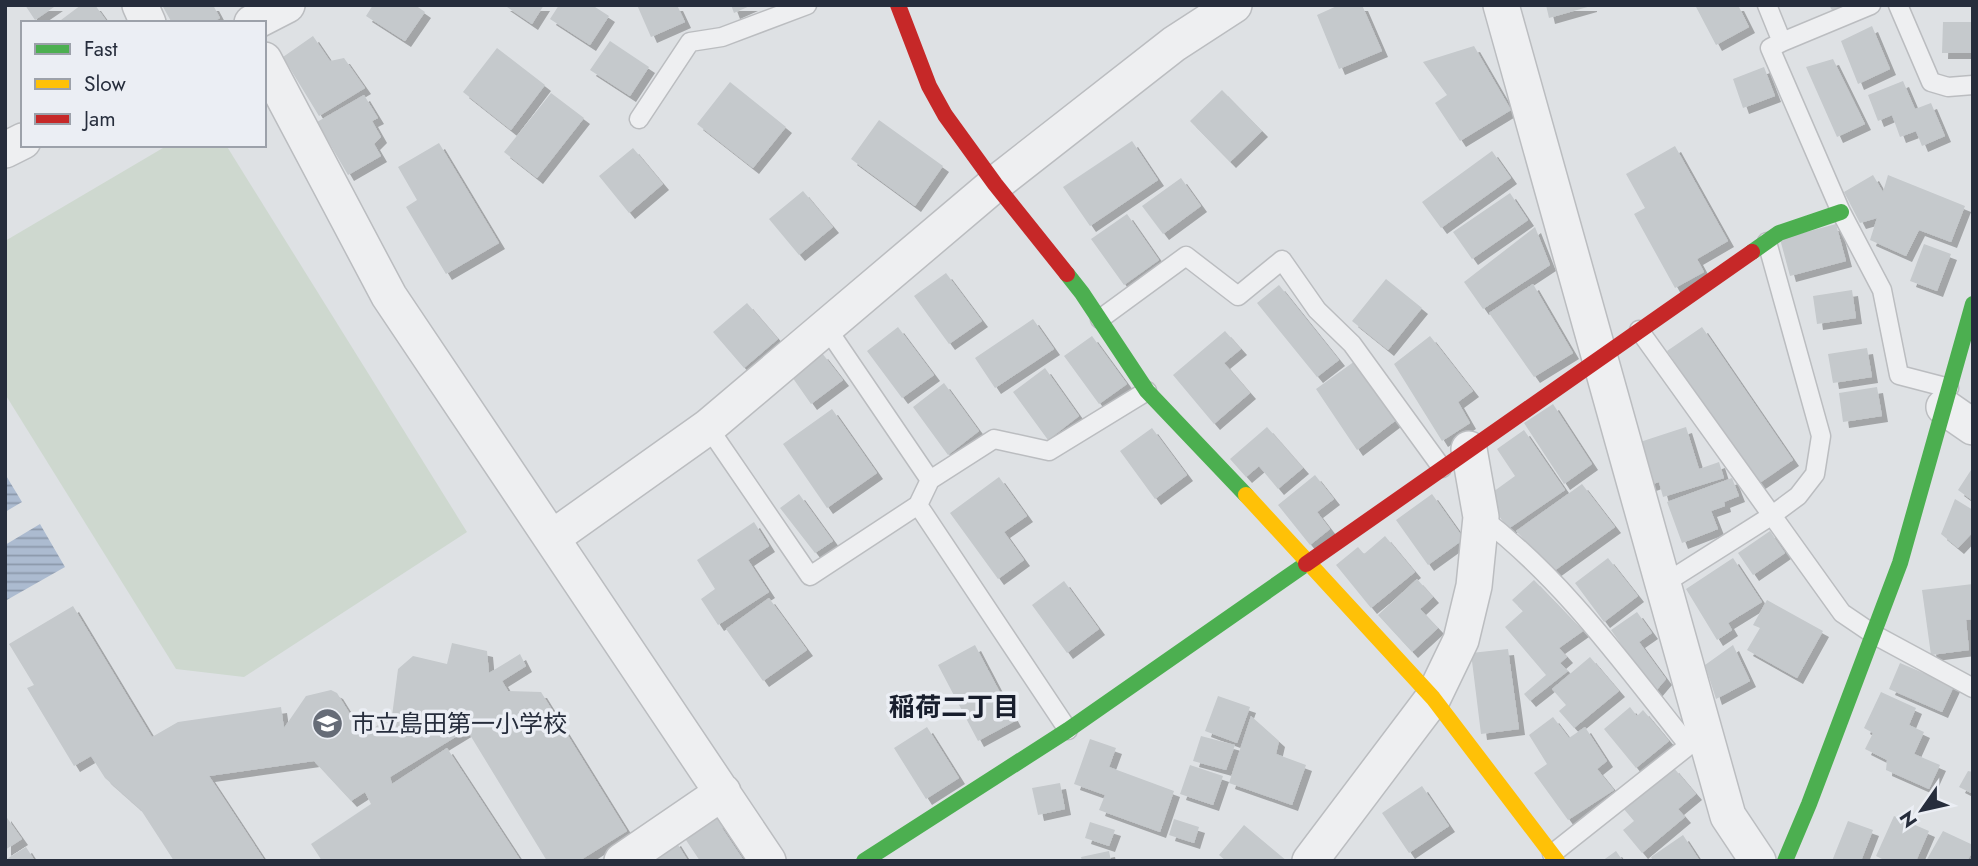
<svg xmlns="http://www.w3.org/2000/svg" width="1978" height="866" viewBox="0 0 1978 866" font-family="Jost,'Noto Sans JP',sans-serif">
<defs>
<pattern id="water-rules" width="6" height="5" patternUnits="userSpaceOnUse" patternTransform="scale(1.75)"><rect width="6" height="5" fill="#acbbd0"/><path d="M0 2.5h6" fill="none" stroke="#8c98aa"/></pattern>
<filter id="shadow"><feDropShadow dx="6" dy="6" stdDeviation="0" flood-color="#0004"/></filter>
</defs>
<rect width="100%" height="100%" fill="#dee1e4"/>
<!-- pitch -->
<path fill="#ced8cf" d="M168,145H226L467,532L244,677L176,669L5,394V241Z"/>
<!-- water -->
<path fill="url(#water-rules)" d="M5,474L22,502L5,512Z
M40,524L65,567L5,601V545Z"/>
<!-- building -->
<path fill="#c5c9cc" filter="url(#shadow)" d="M25,5H57L35,20Z
M81,5H95L108,23H57Z
M162,5H213L220,18L211,23H172Z
M373,5H415L425,12L405,41L366,16Z
M504,5H544L532,24Z
M559,5H592L609,16L590,45L550,19Z
M637,5H677L685,22L651,37Z
M731,5H752L734,13Z
M1339,5H1362L1382,51L1339,69L1317,15Z
M1546,5H1591V6L1549,18Z
M1695,5H1738L1749,27L1716,45Z
M1829,5H1846L1833,12Z
M1943,22H1973V53H1942Z
M1872,26L1890,69L1858,84L1841,41Z
M313,36L330,61L344,58L365,88L319,116L283,57Z
M610,41L649,67L630,96L590,70Z
M1474,46L1511,110L1460,141L1435,103L1447,95L1423,62Z
M497,48L545,85L511,130L463,92Z
M1833,59L1865,124L1837,137L1806,67Z
M1764,67L1775,96L1743,108L1733,79Z
M1903,81L1915,109L1931,103L1945,136L1922,146L1916,131L1900,137L1892,115L1878,121L1868,95Z
M730,82L786,127L753,168L697,124Z
M1222,90L1262,131L1230,162L1190,121Z
M551,93L584,118L537,178L504,152Z
M364,95L378,118L372,121L381,137L374,144L381,156L348,175L317,122Z
M879,120L943,166L915,206L851,159Z
M1132,141L1158,180L1090,226L1063,187Z
M439,143L499,243L446,274L406,207L417,200L398,167Z
M1675,146L1728,241L1697,259L1704,272L1675,288L1634,214L1645,208L1626,174Z
M633,148L663,184L629,213L599,176Z
M1492,151L1511,178L1441,228L1422,202Z
M1873,175L1883,192L1888,175L1965,206L1951,242L1919,230L1906,256L1870,240L1877,218L1860,223L1844,192Z
M1181,178L1201,206L1163,234L1142,206Z
M803,191L833,227L799,255L769,219Z
M1510,193L1528,220L1472,259L1453,232Z
M1127,214L1159,260L1124,285L1091,239Z
M1836,224L1846,261L1790,276L1780,239Z
M1535,227L1550,265L1483,309L1464,282Z
M1924,244L1951,254L1937,291L1910,281Z
M946,273L982,321L949,344L914,296Z
M1386,279L1422,308L1388,350L1352,321Z
M1533,284L1573,353L1534,377L1489,313Z
M1279,285L1339,360L1317,377L1257,303Z
M1852,290L1856,318L1817,324L1813,296Z
M747,303L778,339L744,368L713,332Z
M1033,319L1054,349L995,388L975,358Z
M898,327L934,375L902,398L867,351Z
M1702,327L1793,460L1758,484L1667,351Z
M1225,331L1241,349L1224,363L1250,393L1214,424L1173,375Z
M1092,336L1127,384L1099,404L1064,356Z
M1430,336L1473,391L1458,402L1470,423L1442,441L1394,364Z
M1867,348L1872,377L1833,383L1828,354Z
M822,353L843,380L811,404L790,374Z
M1355,361L1395,421L1357,450L1316,389Z
M1045,368L1079,416L1048,440L1013,392Z
M944,383L979,431L948,455L913,407Z
M1877,387L1882,416L1843,422L1839,393Z
M1553,404L1592,464L1564,484L1524,423Z
M832,409L877,473L827,508L783,444Z
M1267,427L1303,468L1278,489L1259,466L1246,477L1230,459Z
M1686,427L1699,469L1719,462L1724,478L1663,497L1659,482L1650,485L1637,443Z
M1152,428L1187,475L1155,499L1120,451Z
M1524,430L1565,490L1508,529L1486,497L1515,476L1497,449Z
M1973,467V501L1958,490Z
M1315,475L1334,499L1317,512L1330,529L1310,545L1278,505Z
M999,477L1027,516L1004,532L1024,560L998,579L950,513Z
M1732,478L1739,496L1724,502L1725,506L1711,511L1718,529L1682,543L1667,502Z
M1582,484L1615,527L1554,571L1516,531Z
M799,494L833,541L815,553L780,508Z
M1432,494L1464,539L1428,565L1396,520Z
M1955,499L1973,510V532L1958,548L1941,534Z
M754,522L769,546L748,560L769,592L718,625L701,599L715,589L697,560Z
M1770,531L1785,553L1753,575L1738,553Z
M1385,536L1415,572L1371,608L1336,565L1358,547L1364,554Z
M1608,558L1638,596L1604,622L1575,583Z
M1733,558L1762,602L1728,623L1732,630L1717,640L1686,589Z
M1417,579L1433,597L1420,609L1438,628L1412,652L1378,615Z
M1534,580L1583,631L1559,648L1567,657L1560,663L1568,671L1530,701L1524,694L1546,675L1505,627L1523,611L1512,600Z
M1064,581L1099,629L1067,653L1032,605Z
M1973,584V619L1966,620L1969,650L1931,655L1922,590Z
M769,598L807,650L763,681L726,629Z
M1767,600L1823,631L1797,678L1747,650L1760,628L1753,625Z
M73,606L152,737L178,722L281,707L284,728L306,696L331,690L337,693L363,735L392,716L398,669L413,656L447,664L452,643L487,651L489,673L520,654L526,666L502,681L508,691L541,692L627,831L579,861H547L467,730L390,777L392,784L447,748L521,861H322L311,844L371,804L365,792L351,801L314,761L209,776L265,861H174L141,810L105,778L91,756L74,766L27,688L34,685L9,644Z
M1637,612L1652,633L1639,642L1666,679L1655,692L1611,630Z
M975,645L1015,721L978,741L938,665Z
M1733,645L1750,681L1716,699L1705,665Z
M1508,649L1519,729L1481,734L1471,653Z
M1590,657L1619,691L1574,728L1559,711L1566,705L1552,689Z
M1900,663L1954,686L1942,712L1889,689Z
M1881,692L1916,708L1909,725L1924,732L1914,754L1940,765L1929,789L1886,770L1887,760L1865,749L1873,733L1864,728Z
M1218,696L1250,707L1237,743L1205,731Z
M1630,707L1637,716L1643,710L1669,741L1636,768L1604,729Z
M1251,716L1279,741L1276,754L1306,765L1292,805L1229,783Z
M1553,717L1569,738L1585,727L1607,761L1597,769L1614,790L1568,820L1534,773L1547,764L1529,735Z
M927,727L959,778L926,799L894,748Z
M1201,736L1235,745L1226,770L1193,761Z
M1090,739L1116,748L1109,767L1174,791L1160,832L1099,810L1105,795L1074,784Z
M1190,765L1223,776L1213,805L1180,794Z
M1673,767L1696,794L1678,809L1685,817L1642,853L1623,830L1634,821L1623,808Z
M1968,771L1973,772V794L1959,787Z
M1060,783L1065,809L1038,815L1032,788Z
M1422,786L1449,826L1409,853L1382,813Z
M713,805L727,825L722,828L744,861H700L678,828Z
M5,815L22,839L5,850Z
M1894,816L1929,831L1916,861H1886L1876,856Z
M1174,819L1199,827L1194,843L1169,835Z
M1848,821L1873,830L1861,861H1832Z
M1090,822L1115,830L1109,846L1085,838Z
M1244,825L1287,861H1226L1219,855Z
M1943,831L1973,845V851L1967,861H1926Z
M1683,835L1700,861H1653L1651,857Z
M675,840L688,861H642Z
M26,847L35,861H5V860Z
M1109,851L1111,861H1082L1081,857Z
M1616,851L1623,861H1602Z"/>
<g fill="none" stroke-linecap="round" stroke-linejoin="round">
<defs>
<path id="lane" d="M1767,5L1782,42L1770,48L1841,212L1882,290L1899,375L1949,388
M1898,5L1931,82L1948,87L1973,85
M1782,42L1871,5
M639,119L690,42L722,37L807,5
M1100,319L1186,256L1238,296L1282,260L1317,310L1352,344L1442,468
M826,327L930,480L918,505L1068,730
M1639,330L1842,613L1873,634L1973,688
M708,427L810,576L918,505
M930,480L994,439L1049,451L1147,391
M1481,517C1564,580 1624,665 1689,746
M1662,585L1771,516L1798,496L1815,474L1821,436L1767,242
M1552,854L1697,739"/>
<path id="street" d="M140,5L148,23
M1501,5L1728,816L1758,861
M252,23L287,5
M264,60L389,296L768,861
M5,150L23,141
M1944,407L1973,427
M552,538L708,427L995,184L1174,44L1234,5
M622,861L723,792
M1310,861L1433,698L1461,640L1474,586L1481,517L1469,449"/>
</defs>
<!-- lane casing -->
<use href="#lane" stroke="#bbbdc0" stroke-width="21"/>
<!-- street casing -->
<use href="#street" stroke="#bbbdc0" stroke-width="38"/>
<!-- lane -->
<use href="#lane" stroke="#eeeff1" stroke-width="18"/>
<!-- street -->
<use href="#street" stroke="#eeeff1" stroke-width="35"/>
<!-- fast -->
<path stroke="#4caf50" stroke-width="16" d="M1752,252L1779,233L1841,212
M1067,274L1082,293L1147,391L1246,495
M864,861L1068,730L1306,564
M1785,861L1809,804L1900,563L1973,304"/>
<!-- slow -->
<path stroke="#ffc107" stroke-width="16" d="M1246,495L1433,698L1557,861"/>
<!-- jam -->
<path stroke="#c62828" stroke-width="16" d="M898,5L929,86L945,115L995,184L1067,274
M1306,564L1752,252"/>
</g>
<!-- icons -->
<defs>
<symbol id="school-disc" viewBox="-11 -11 22 22"><circle r="9.5" fill="#666c77" stroke="#ebeef4"/><path d="M0-5L7-2L0 1L-7-2ZM-4 1L0 2.5L4 1V4Q0 6-4 4Z" fill="#fff"/></symbol>
</defs>
<g fill-rule="evenodd">
<use href="#school-disc" x="310" y="706" width="35" height="35"/>
</g>
<g text-anchor="middle" stroke-width="7" stroke-linejoin="round" paint-order="stroke">
<!-- poi labels -->
<g font-size="24" fill="#262d3c" stroke="#ebeef4" text-anchor="start">
<text x="351" y="732">市立島田第一小学校</text>
</g>
<!-- neighbourhood labels -->
<g font-size="26" font-weight="bold" fill="#181e2d" stroke="#ebeef4">
<text x="954" y="716">稲荷二丁目</text>
</g>
</g>
<!-- border -->
<rect width="1978" height="866" fill="none" stroke="#262d3c" stroke-width="14"/>
<!-- legend -->
<rect x="21" y="21" width="245" height="126" fill="#ebeef4" stroke="#9ca1aa" stroke-width="2"/>
<rect x="35" y="44" width="35" height="10" fill="#4caf50" stroke="#9ca1aa" stroke-width="2"/>
<text x="84" y="56" font-size="21" fill="#262d3c">Fast</text>
<rect x="35" y="79" width="35" height="10" fill="#ffc107" stroke="#9ca1aa" stroke-width="2"/>
<text x="84" y="91" font-size="21" fill="#262d3c">Slow</text>
<rect x="35" y="114" width="35" height="10" fill="#c62828" stroke="#9ca1aa" stroke-width="2"/>
<text x="84" y="126" font-size="21" fill="#262d3c">Jam</text>
<!-- north arrow -->
<g transform="translate(1922 810) rotate(236)" stroke="#ebeef4" stroke-width="5" paint-order="stroke">
<path d="M0-5L12 26L0 18L-12 26Z" fill="#262d3c"/>
<text y="-10" font-size="19" font-weight="bold" text-anchor="middle" fill="#262d3c">N</text>
</g>
</svg>
